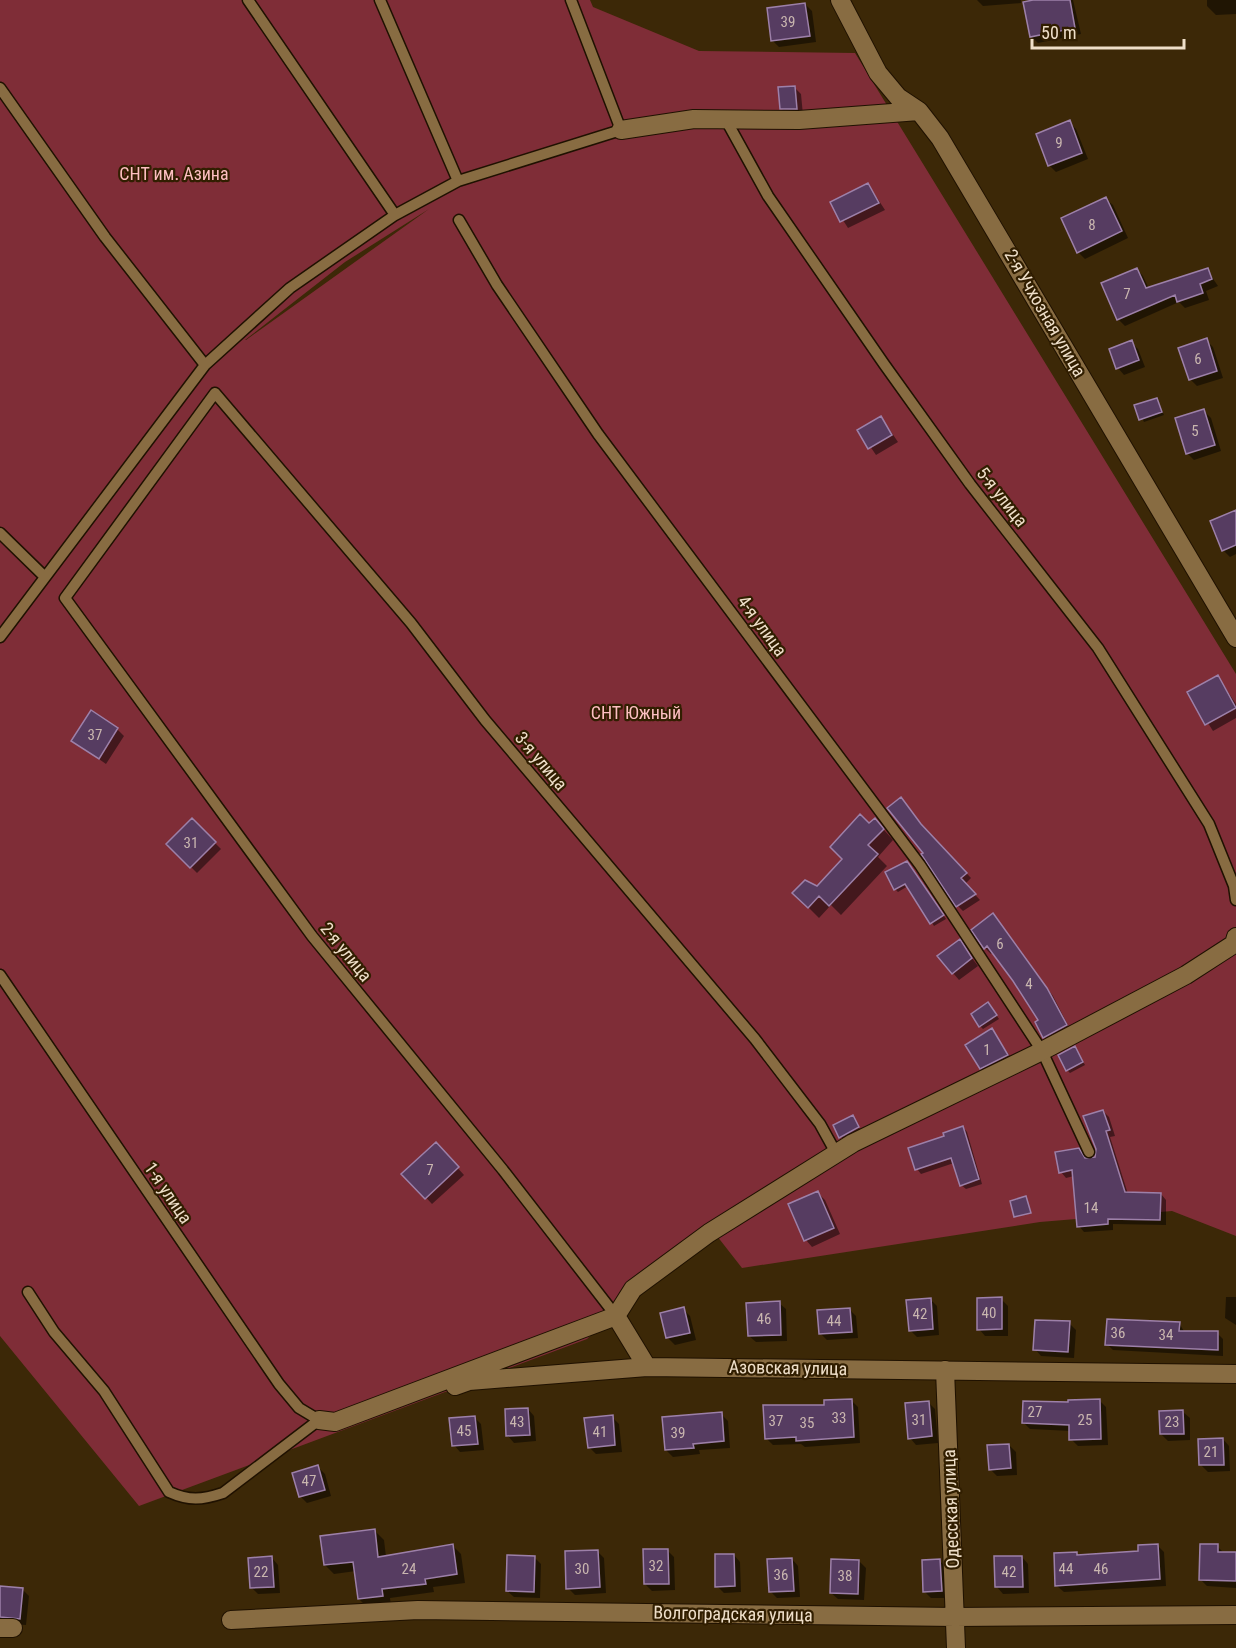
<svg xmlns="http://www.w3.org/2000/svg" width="1236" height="1648" viewBox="0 0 1236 1648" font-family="'Roboto Condensed',sans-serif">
<rect width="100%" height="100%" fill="#3c2807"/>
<!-- green -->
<path fill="#7f2d37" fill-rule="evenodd" d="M0,0H590L593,7L699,51L855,53L1236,674V1236L1172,1211L1040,1222L742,1268L717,1236L650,1277L587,1339L139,1506L0,1336ZM429,209L246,340H245L345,262Z"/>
<!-- shadow -->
<path fill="#0007" d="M977,0H1021V3L983,6Z
M1040,0H1073L1081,34L1038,43L1031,36Z
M1207,0H1236V14L1216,15L1207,6Z
M805,4L812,11L816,42L779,47L772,40Z
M794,87L801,94L803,115H788L781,108Z
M1069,122L1076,129L1088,159L1056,172L1049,165Z
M868,184L885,210L848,228L832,203Z
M1106,199L1113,205L1128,238L1085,259L1078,252Z
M1137,269L1143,276L1149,289L1207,270L1218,286L1206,291L1209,300L1185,308L1179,302L1125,326L1118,319Z
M1206,340L1213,347L1223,378L1197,386L1190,379Z
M1131,342L1138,349L1145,367L1124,375L1118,368Z
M1156,399L1164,415L1144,422L1136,406Z
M1204,411L1211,418L1221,451L1194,460L1187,453Z
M881,417L898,442L876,455L859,430Z
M1236,517V554L1230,557L1223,550Z
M1218,677L1236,704V718L1213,731L1189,693Z
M117,729L124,736L106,764L73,741Z
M906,804L926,831L971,878L965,884L980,900L963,911L958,906L923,855L925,853Z
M192,820L221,849L197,873L168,844Z
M875,820L893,840L878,857L887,866L841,915L831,905L819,918L794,893L817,887L844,859Z
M907,863L946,919L934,926L908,886L898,892L895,889Z
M998,921L1053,996L1071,1031L1050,1043L1045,1037L1040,1021L993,952L991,954L985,948L973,930Z
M959,941L978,966L959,980L953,973Z
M991,1007L999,1019L983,1029L980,1026Z
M992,1030L1014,1062L988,1075L981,1068Z
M1075,1048L1085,1065L1070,1073L1067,1070Z
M1103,1111L1109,1117L1115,1136L1110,1137L1128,1194H1161L1166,1200V1225L1113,1224V1230L1084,1232L1079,1226L1074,1176L1066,1178L1061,1172L1078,1149L1087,1160L1096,1158Z
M853,1117L861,1131L843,1140L835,1125Z
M963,1127L967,1132L982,1184L966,1189L961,1185L954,1163L921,1174L917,1169L946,1137Z
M436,1144L464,1175L432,1204L404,1174Z
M818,1193L825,1200L840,1234L812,1247L806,1240Z
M1226,1297H1236V1325L1225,1318Z
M930,1299L937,1306L939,1335L917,1337L910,1330Z
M1001,1299L1008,1306V1336H985L979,1329Z
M779,1303L786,1309L787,1341L756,1342L749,1336Z
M683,1309L690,1316L696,1340L675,1345L668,1338L662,1314Z
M850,1310L856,1316L858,1338L827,1340L820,1333Z
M1069,1323L1076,1330L1074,1358L1041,1356L1035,1349Z
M1179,1323L1185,1333H1217L1223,1339V1356L1113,1350L1107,1344Z
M851,1400L858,1407L860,1443L805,1447L801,1444L773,1445L766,1438L826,1407Z
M1099,1400L1106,1407L1108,1445L1078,1446L1071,1439V1431L1030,1429L1023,1422L1070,1404Z
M928,1402L935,1409L938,1443L916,1445L910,1438Z
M528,1409L534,1416L536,1441L514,1443L508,1436Z
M1183,1412L1190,1418V1440L1168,1441L1161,1434Z
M721,1414L728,1421L730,1448L699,1450L700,1454L673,1457L666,1450Z
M474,1417L481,1424L484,1450L460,1452L454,1445Z
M612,1417L619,1424L622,1452L596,1454L589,1447Z
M1223,1439L1229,1446L1230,1471L1208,1472L1201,1465Z
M1009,1445L1016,1452L1017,1475L997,1476L990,1469Z
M318,1467L325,1474L331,1496L307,1503L300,1496Z
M375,1531L384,1540L386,1557L452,1545L461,1554L465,1583L433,1587L434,1592L390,1598L391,1605L368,1608L359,1599L356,1571L334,1574L325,1565Z
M1157,1545L1164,1552L1166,1586L1064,1592L1057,1586L1076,1553L1079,1556L1140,1552Z
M1217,1546L1224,1553L1236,1554V1588L1207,1586L1200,1579Z
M667,1550L674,1557L675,1590L652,1591L645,1584Z
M597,1551L604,1558L606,1593L575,1595L568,1588Z
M734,1555L740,1562L741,1592L724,1593L717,1586Z
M534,1557L541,1564L540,1598L514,1597L507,1591Z
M1022,1557L1028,1564L1029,1593L1003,1594L997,1587Z
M272,1558L278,1565L280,1593L258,1594L251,1587Z
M792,1559L798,1566L800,1597L777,1598L770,1591Z
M859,1561L866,1568L864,1600L838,1599L831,1593Z
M940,1561L947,1568L948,1598H931L924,1591Z
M0,1587L22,1589L29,1596L26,1625L0,1623Z"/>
<!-- building -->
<path fill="#563c61" stroke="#9d80a9" stroke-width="1.5" d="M1033,0H1070L1075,28L1030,37L1023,2Z
M805,3L810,36L771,41L767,8Z
M795,86L797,109H780L778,87Z
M1070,120L1082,153L1048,166L1036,134Z
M868,183L879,203L840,222L830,202Z
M1106,197L1122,231L1077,253L1061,218Z
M1137,268L1146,288L1208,268L1212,279L1200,284L1203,293L1177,302L1175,295L1117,320L1101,283Z
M1207,338L1217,371L1189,380L1178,348Z
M1132,340L1139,360L1116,369L1109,349Z
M1157,398L1162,412L1139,420L1134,405Z
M1204,409L1215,445L1186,454L1175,418Z
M881,416L892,435L868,449L857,430Z
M1236,510V545L1222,551L1210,521Z
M1218,675L1236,708L1205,725L1187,692Z
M91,710L118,728L99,759L71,741Z
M901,797L921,824L967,873L961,878L976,894L956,907L921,854L923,853L887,808Z
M860,814L869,823L875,818L884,829L868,845L878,854L829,906L819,896L808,908L792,893L805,880L817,886L842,859L830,847Z
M192,818L216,842L190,868L166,844Z
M907,861L944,915L930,924L905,884L894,890L885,872Z
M993,913L1047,988L1067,1025L1043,1038L1035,1022L1038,1020L1013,981L987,946L984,949L971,930Z
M960,939L972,958L952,974L937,956Z
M988,1002L997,1015L979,1027L971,1014Z
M992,1028L1008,1055L980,1069L965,1045Z
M1075,1046L1083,1062L1066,1071L1058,1055Z
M1103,1110L1110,1130L1106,1131L1125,1192L1161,1193L1160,1220L1108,1219V1224L1077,1227L1072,1170L1059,1173L1055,1152L1079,1148L1085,1158L1095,1157L1096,1149L1083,1116Z
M853,1115L859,1127L839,1138L833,1125Z
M963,1126L979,1179L960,1186L951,1158L915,1170L908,1148L944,1136L943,1133Z
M436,1142L459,1167L425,1199L401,1174Z
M818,1191L834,1228L804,1241L788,1204Z
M1026,1196L1031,1213L1014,1217L1010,1201Z
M1002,1297V1329L977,1330V1298Z
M931,1298L933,1329L909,1331L906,1300Z
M780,1301L781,1335L748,1336L746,1303Z
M684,1307L690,1333L666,1338L660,1313Z
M850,1308L852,1332L819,1334L817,1310Z
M1107,1319L1180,1322L1179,1331H1218V1350L1105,1345Z
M1035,1320L1070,1321L1068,1352L1033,1350Z
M852,1399L854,1437L796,1441V1437L765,1439L763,1405H824V1400Z
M1100,1399L1101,1439L1069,1440V1425L1022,1423L1023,1401L1068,1402V1400Z
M929,1401L932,1436L908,1439L905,1403Z
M528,1408L530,1435L506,1436L505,1409Z
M1183,1410L1184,1434H1160L1159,1411Z
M722,1412L724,1441L693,1444L694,1448L665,1450L662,1417Z
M613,1415L615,1445L588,1448L584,1418Z
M475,1416L478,1444L452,1446L449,1418Z
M1223,1438L1224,1465H1199L1198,1439Z
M1009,1444L1011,1468L989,1470L987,1445Z
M318,1465L325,1490L299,1497L292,1473Z
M375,1529L378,1557L453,1544L457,1574L425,1579L426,1584L382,1589L383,1596L358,1599L353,1562L324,1565L320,1536Z
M1158,1544L1160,1579L1055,1586L1054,1553L1077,1552V1555L1138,1551V1545Z
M1200,1544H1218V1552H1236V1581L1199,1580Z
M643,1549H668L669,1584H644Z
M598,1550L600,1587L566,1589L565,1551Z
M715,1554H734L735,1586L715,1587Z
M507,1555L535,1556L534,1592L506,1591Z
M272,1556L274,1587L250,1588L248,1558Z
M994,1556H1022L1023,1587H995Z
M792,1558L794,1591L769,1592L767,1559Z
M831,1559L859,1560L858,1594L830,1593Z
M940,1559L942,1591L923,1592L922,1560Z
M0,1586L23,1588L20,1619L0,1617Z"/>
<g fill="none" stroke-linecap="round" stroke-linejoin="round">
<defs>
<path id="service" d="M248,0L395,215
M380,0L458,181
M0,88L105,237L205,365
M726,120L768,196L884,364L970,484L1098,648L1209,824L1234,886L1236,900
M459,220L497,285L598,434L920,865L1042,1051L1089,1152
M0,533L45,577
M0,637L205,365L290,288L395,215L458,181L621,130L571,0
M0,975L279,1384L299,1408L319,1420L223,1493C202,1500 189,1501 169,1492L104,1391L54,1332L28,1292
M616,1316L503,1170L312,936L65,598L215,393L411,623L485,720L755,1039L820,1124L836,1153"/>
<path id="minor" d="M840,0L878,73L898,97L919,111L940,138L1236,638
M621,130L694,119L799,120L919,111
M616,1316L647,1367
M945,1370L956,1648
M455,1386L469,1381L647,1367L1236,1374
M319,1420L335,1422L616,1316L633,1289L709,1233L853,1143L1042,1051L1186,975L1234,944L1236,937
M231,1620L418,1610L955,1617L1236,1615
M0,1628H13"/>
</defs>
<!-- service casing -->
<use href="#service" stroke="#1f1100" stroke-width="13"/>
<!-- minor casing -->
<use href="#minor" stroke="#1f1100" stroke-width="20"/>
<!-- service -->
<use href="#service" stroke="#886c42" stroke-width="10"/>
<!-- minor -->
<use href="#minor" stroke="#886c42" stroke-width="18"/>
</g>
<g text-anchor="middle" stroke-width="4.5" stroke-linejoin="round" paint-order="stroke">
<!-- number labels -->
<g font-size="15" fill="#c9b6af">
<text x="788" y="27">39</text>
<text x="1059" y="148">9</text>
<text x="1092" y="230">8</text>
<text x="1127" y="299">7</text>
<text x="1198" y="364">6</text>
<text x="1195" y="436">5</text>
<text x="95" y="740">37</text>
<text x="191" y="848">31</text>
<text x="1000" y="949">6</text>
<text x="1029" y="989">4</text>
<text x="987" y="1055">1</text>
<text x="430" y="1175">7</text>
<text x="1091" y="1213">14</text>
<text x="989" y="1318">40</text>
<text x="920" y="1319">42</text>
<text x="764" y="1324">46</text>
<text x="834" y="1326">44</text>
<text x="1118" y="1338">36</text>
<text x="1166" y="1340">34</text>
<text x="1035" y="1417">27</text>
<text x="839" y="1423">33</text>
<text x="919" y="1425">31</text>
<text x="1085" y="1425">25</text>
<text x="776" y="1426">37</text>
<text x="517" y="1427">43</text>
<text x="1172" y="1427">23</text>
<text x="807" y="1428">35</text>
<text x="464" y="1436">45</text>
<text x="600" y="1437">41</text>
<text x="678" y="1438">39</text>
<text x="1211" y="1457">21</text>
<text x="309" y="1486">47</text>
<text x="656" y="1571">32</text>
<text x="409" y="1574">24</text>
<text x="582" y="1574">30</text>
<text x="1066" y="1574">44</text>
<text x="1101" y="1574">46</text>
<text x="261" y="1577">22</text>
<text x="1009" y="1577">42</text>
<text x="781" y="1580">36</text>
<text x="845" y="1581">38</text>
</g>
<!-- park labels -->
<g font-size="18" fill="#fdbfc1" stroke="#311e00">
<text x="174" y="180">СНТ им. Азина</text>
<text x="636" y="719">СНТ Южный</text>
</g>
<!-- street labels -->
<g font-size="18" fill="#efdfc9" stroke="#311e00">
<text transform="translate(1045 313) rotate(60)" y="6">2-я Учхозная улица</text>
<text transform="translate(1002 497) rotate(52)" y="6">5-я улица</text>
<text transform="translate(762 626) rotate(54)" y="6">4-я улица</text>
<text transform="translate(541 761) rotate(50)" y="6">3-я улица</text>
<text transform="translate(346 952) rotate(51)" y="6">2-я улица</text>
<text transform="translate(168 1193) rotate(56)" y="6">1-я улица</text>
<text transform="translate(788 1368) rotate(1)" y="6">Азовская улица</text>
<text transform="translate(951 1509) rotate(-92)" y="6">Одесская улица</text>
<text transform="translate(733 1614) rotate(1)" y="6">Волгоградская улица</text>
</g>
</g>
<!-- scale -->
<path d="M1032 39v9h152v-9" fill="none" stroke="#efdfc9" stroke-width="3"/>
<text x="1041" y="39" font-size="18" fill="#efdfc9" stroke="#311e00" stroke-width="4.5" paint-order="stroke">50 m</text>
</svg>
